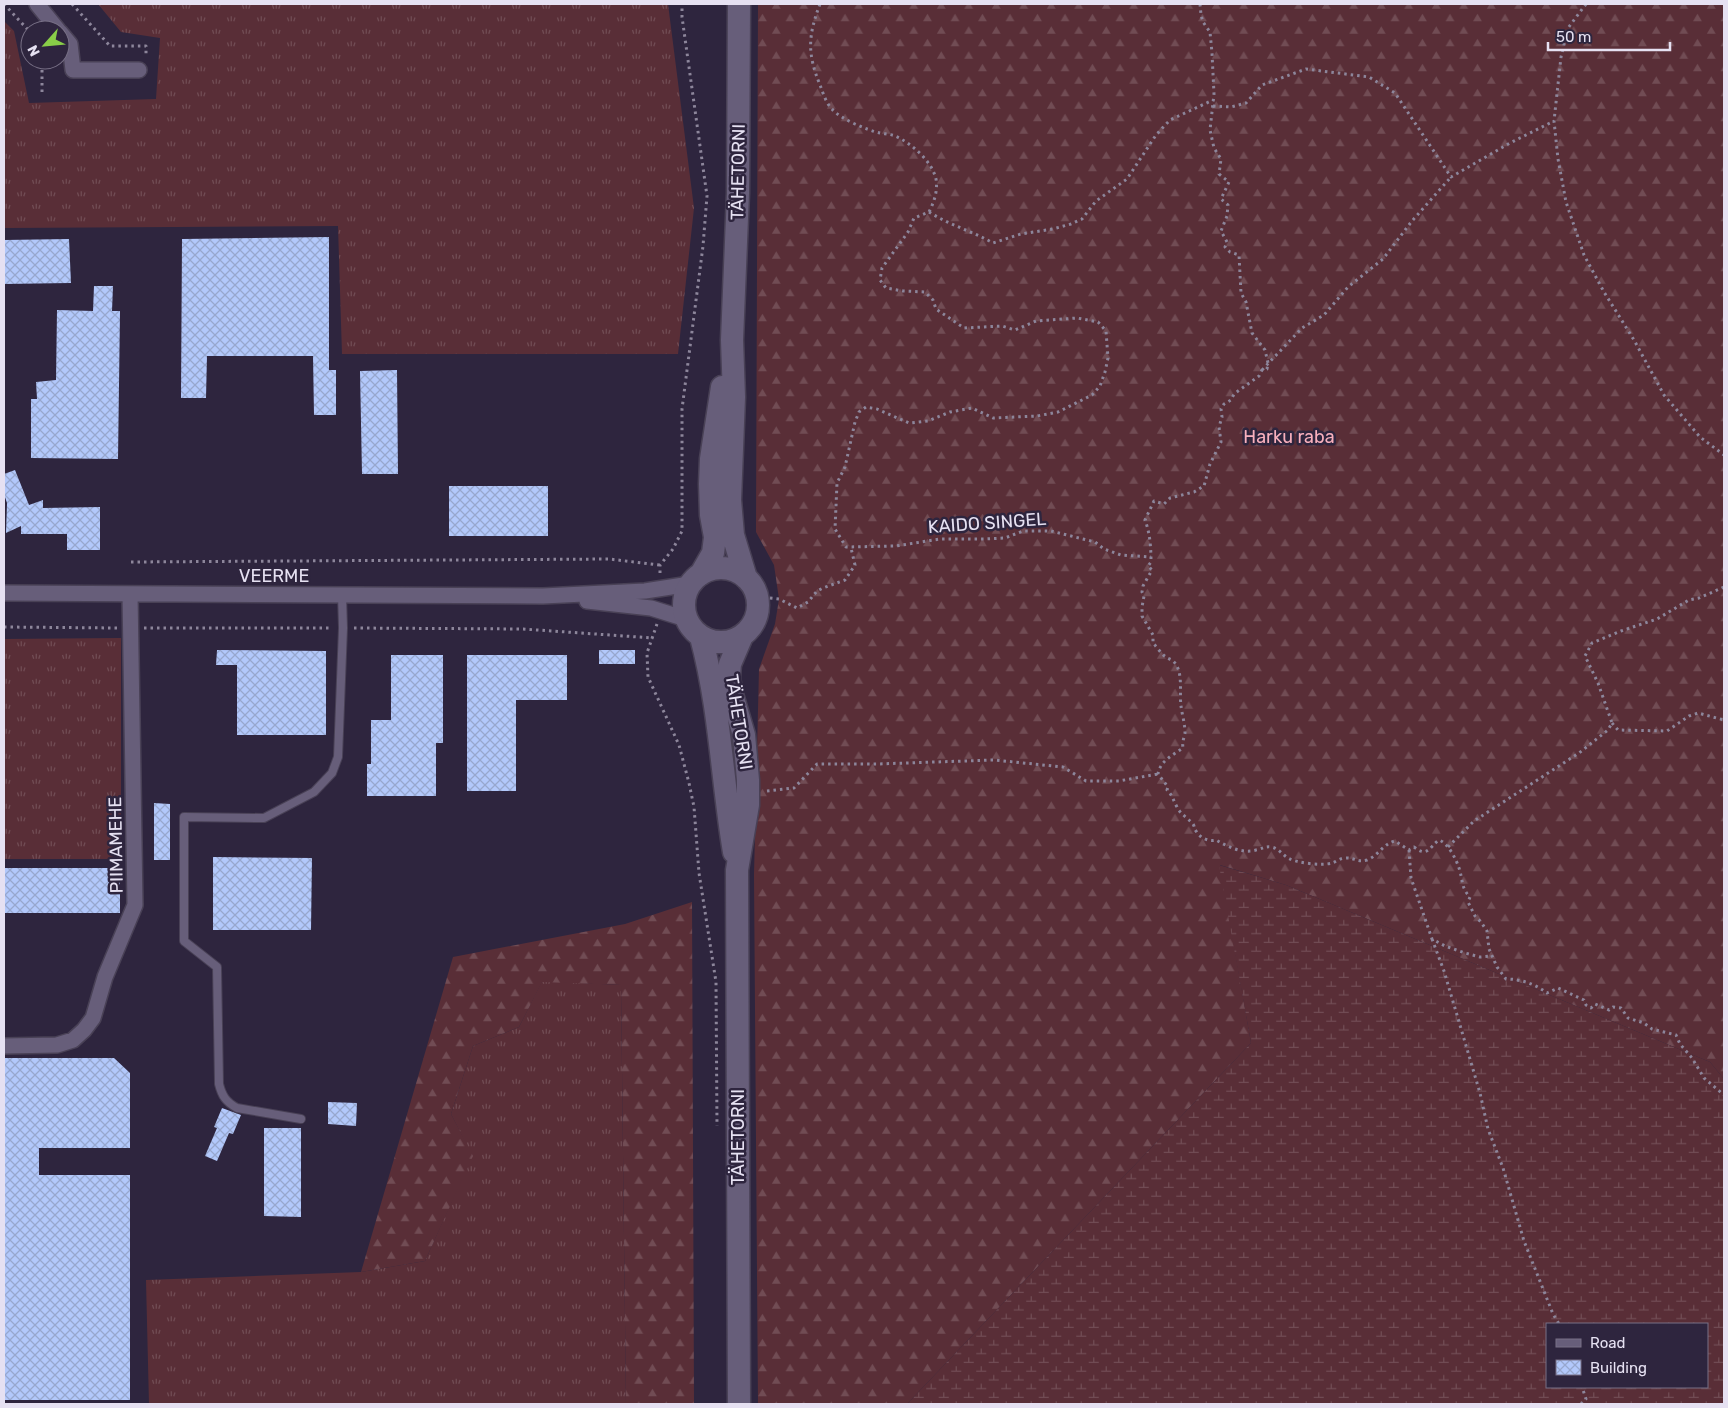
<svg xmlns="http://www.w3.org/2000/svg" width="1728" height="1408" viewBox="0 0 1728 1408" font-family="Rubik,sans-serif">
<defs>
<pattern id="grass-tufts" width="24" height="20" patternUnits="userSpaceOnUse" patternTransform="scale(1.25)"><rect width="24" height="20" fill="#592e37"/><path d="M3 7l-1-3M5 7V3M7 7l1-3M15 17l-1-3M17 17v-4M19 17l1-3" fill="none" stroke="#714c54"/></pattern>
<pattern id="forest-firs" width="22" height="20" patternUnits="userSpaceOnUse" patternTransform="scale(1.25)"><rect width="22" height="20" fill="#592e37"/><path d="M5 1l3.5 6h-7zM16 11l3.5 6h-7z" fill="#714c54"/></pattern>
<pattern id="wetland-marsh" width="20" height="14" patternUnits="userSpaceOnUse" patternTransform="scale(1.25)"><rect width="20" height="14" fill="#592e37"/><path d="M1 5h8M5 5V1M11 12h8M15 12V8" fill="none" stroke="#714c54"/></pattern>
<pattern id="building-cross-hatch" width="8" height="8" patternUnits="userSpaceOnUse" patternTransform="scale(1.25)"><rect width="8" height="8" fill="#b2c8fb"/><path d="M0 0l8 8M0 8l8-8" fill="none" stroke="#97a7ce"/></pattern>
</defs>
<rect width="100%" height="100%" fill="#2e253e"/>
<!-- grass -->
<path fill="url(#grass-tufts)" d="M98,4H668L694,208L678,354H342L338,226L4,228V21L14,31L29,103L156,99L160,38L121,32Z
M121,638V859H4V639Z
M542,981L621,985L626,1404H149L146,1280L361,1272L425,1261L472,1156L451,1114L473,1046L519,1027Z"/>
<!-- forest -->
<path fill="url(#forest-firs)" d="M758,4H1724V1079L1710,1062L1286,885L1220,865L1251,1043L907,1404H758L754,875L759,669L775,624L779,599L774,565L756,532Z
M692,902L694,1404H626L621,985L542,982L519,1027L473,1046L451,1114L473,1156L425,1261L361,1272L453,957L625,924Z"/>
<!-- wetland -->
<path fill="url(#wetland-marsh)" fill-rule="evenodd" d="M1219,865L1286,885L1710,1062L1724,1079V1404H907L1251,1043ZM1547,1324H1707V1387H1547Z"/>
<!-- building -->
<path fill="url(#building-cross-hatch)" d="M329,237V370H336V415H314L313,356H207L206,398H181L182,239Z
M69,239L71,283L4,284V240Z
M94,286H113L112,311H120L118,459L31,458V399H37L36,382L56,380L57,310L93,311Z
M397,370L398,474H362L360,371Z
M15,470L29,505L43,500V508L100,507V550H67V534H21V526L6,533L7,503L4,494V474Z
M449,486H548V536H449Z
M217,650L326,651V735H237V665H216Z
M599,650H635V664H599Z
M391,655H443V743H436V796H367V764H371V720H391Z
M467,655H567V700H516V791H467Z
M154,803L170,804V860H154Z
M213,857L312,858L311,930H213Z
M4,868H120V913H4Z
M4,1058H114L130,1073V1148H39V1175H130V1400H4Z
M328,1102L357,1103L356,1126L328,1124Z
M222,1108L241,1115L233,1134L229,1133L217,1161L205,1156L217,1128L214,1127Z
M264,1128H301V1217L264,1216Z"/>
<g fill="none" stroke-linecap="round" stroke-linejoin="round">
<defs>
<path id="lane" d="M301,1119L237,1108C226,1102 222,1096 219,1084L217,967L184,941V817L264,818L314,792L332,773L338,757L343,628L342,595"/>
<path id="street" d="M37,4L58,30
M60,32L70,44L73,70H139
M4,593L543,596L645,591L690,584
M587,601L651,608L686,619
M4,1046L57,1045L73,1040L84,1030L93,1018L105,977L135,905L130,594"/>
<path id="secondary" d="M739,4L738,193L732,340L734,397L730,500L733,535L746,578
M684 605a37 37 0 1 1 74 0a37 37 0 1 1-74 0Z
M701,574L713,553L715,537L711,515L710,484L711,459L722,387
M701,637C720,707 722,781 734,852
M739,1404L737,870L748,805V780L744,735L731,691L729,677L730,664L742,636"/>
</defs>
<!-- lane casing -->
<use href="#lane" stroke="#494156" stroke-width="10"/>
<!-- street casing -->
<use href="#street" stroke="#494156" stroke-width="18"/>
<!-- secondary casing -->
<use href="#secondary" stroke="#494156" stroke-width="25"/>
<!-- path -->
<path stroke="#8d869b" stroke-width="3" stroke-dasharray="2.5 4" stroke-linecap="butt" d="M4,4L30,32
M72,4L110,46H146V57
M820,4C808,36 807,53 820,85C823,93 826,103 832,109C840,119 867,130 880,133C885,134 890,134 895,136C911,143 932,161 936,179C938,191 934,202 929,212L914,218L908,232L882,268L880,280L886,288L903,291L925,292L933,300L936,309L964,328L1002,326L1015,330L1036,321L1077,318L1098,322L1106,331L1108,358L1105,372L1100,386L1092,395L1058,412L1037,416L993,418L972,408L950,412L928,421L909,423L877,409L866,407L859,412L855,422L845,467L837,483L835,529L846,547L896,546L940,539H985L1005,538L1023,531H1051L1095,542L1104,549L1121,555L1151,557
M1200,4L1201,15L1203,22L1210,32L1212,53L1214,94L1210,130L1214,148L1221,159L1219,174L1229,182L1221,199L1228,205L1227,216L1221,231L1227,242L1225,247L1230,252L1239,255L1241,293L1246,302L1252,333L1265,350L1268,363L1267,369L1262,370L1259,376L1234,394L1231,400L1224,404L1221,409L1222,417L1219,427L1221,442L1210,464L1204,486L1194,492L1170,498L1164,504L1154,501L1145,520C1150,533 1151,548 1151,562L1148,566L1152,570L1143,586L1142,592L1144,596L1142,607V616L1153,635V643C1157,647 1161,654 1166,657C1168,659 1171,659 1173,661C1184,671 1179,692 1181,706C1182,714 1185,724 1185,733C1184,738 1182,742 1183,748C1173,755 1160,761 1158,774L1168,787L1167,790C1173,796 1173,800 1177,807C1180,814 1188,818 1193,824C1195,827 1194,829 1196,831C1200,838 1209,842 1216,840C1228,847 1243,854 1256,850C1262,849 1265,846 1271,847C1279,848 1283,856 1290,859C1298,863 1322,866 1332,863C1336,862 1340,858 1345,858C1354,857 1357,863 1367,860C1378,856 1384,843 1395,841L1409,850L1414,847C1428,858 1429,847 1439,840C1448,843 1456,859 1459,868C1463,880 1461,888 1470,897L1468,902L1475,916L1481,922L1487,931L1489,949L1497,967L1506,979C1521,979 1535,984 1547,993L1558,988L1584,1000L1586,1005L1591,1008L1595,1004L1609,1010L1613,1007L1621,1008L1628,1018L1644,1023L1652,1029L1676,1035L1680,1044L1692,1058L1704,1078L1724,1095
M1586,4L1568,28L1561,57L1554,121L1558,159L1566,202L1584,255L1604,292L1634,340L1664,395L1700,437L1724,455
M42,92V60
M1213,106L1231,107L1246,103L1262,85L1306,69L1369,77L1395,93L1451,177L1510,143L1554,121
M929,212C949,225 972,231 993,243L1021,234L1053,229L1071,224L1082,219L1096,201L1127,179L1156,135L1170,120L1213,100
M1262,370L1302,328L1324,315L1348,287L1383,259L1412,221L1451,177
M131,562L609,559L660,565
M660,573V565L673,549L682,531V409L703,246L707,196L682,17V4
M770,598L779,599L797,608L808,602L817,591L823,588L845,580L855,565L851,548
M657,624L647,653L648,677L679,745L689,783L694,807L699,873L716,982L717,1126
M4,627L117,628
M144,628H332
M354,628L523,629L653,638
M1612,723L1618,730L1667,731L1689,716L1698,713L1724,720
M767,791L794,788L817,764H877L994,760L1063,767L1086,781H1119L1158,774
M1448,847L1474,821L1579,753L1608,730L1612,723L1598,683L1585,656L1592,643L1621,631L1657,619L1689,600L1699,598L1724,587
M1409,850L1411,878L1432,939L1445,946L1465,953L1480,957L1492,956
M1432,939L1444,971L1480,1093L1488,1129L1503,1168L1524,1241L1553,1314L1559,1324
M1581,1404L1586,1399L1582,1387"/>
<!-- lane -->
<use href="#lane" stroke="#675e7a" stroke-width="8"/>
<!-- street -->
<use href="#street" stroke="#675e7a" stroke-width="15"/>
<!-- secondary -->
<use href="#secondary" stroke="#675e7a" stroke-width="22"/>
</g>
<g text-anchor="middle" stroke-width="5" stroke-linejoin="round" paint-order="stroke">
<!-- street labels -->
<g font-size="18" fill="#e6e1f2" stroke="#2e253e">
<text transform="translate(738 172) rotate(-89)" y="6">TÄHETORNI</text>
<text transform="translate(987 523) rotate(-4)" y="6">KAIDO SINGEL</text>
<text x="274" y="582">VEERME</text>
<text transform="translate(739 722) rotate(81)" y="6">TÄHETORNI</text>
<text transform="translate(116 845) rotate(-91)" y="6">PIIMAMEHE</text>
<text transform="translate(738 1137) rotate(-90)" y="6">TÄHETORNI</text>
</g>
<!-- park labels -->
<g font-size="18" fill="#f8b0bd" stroke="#2e253e">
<text x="1289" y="443">Harku raba</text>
</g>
</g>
<!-- border -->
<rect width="1728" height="1408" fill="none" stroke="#e6e1f2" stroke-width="10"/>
<!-- legend -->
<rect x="1546" y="1323" width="162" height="65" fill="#2e253e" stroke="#787086"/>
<rect x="1556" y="1339" width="25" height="8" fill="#675e7a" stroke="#787086"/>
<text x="1590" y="1348" font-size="15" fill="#e6e1f2">Road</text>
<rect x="1556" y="1360" width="25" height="15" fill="url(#building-cross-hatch)" stroke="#787086"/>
<text x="1590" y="1373" font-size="15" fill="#e6e1f2">Building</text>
<!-- north arrow -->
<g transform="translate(45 45) rotate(243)"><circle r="24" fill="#2e253e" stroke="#787086"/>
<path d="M0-4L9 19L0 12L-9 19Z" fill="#89ce48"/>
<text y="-8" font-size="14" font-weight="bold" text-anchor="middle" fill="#e6e1f2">N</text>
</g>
<!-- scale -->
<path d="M1548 42v8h122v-8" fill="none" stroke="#e6e1f2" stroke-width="2.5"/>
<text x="1556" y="42" font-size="15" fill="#e6e1f2" stroke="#2e253e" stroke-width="4" paint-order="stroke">50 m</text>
</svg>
